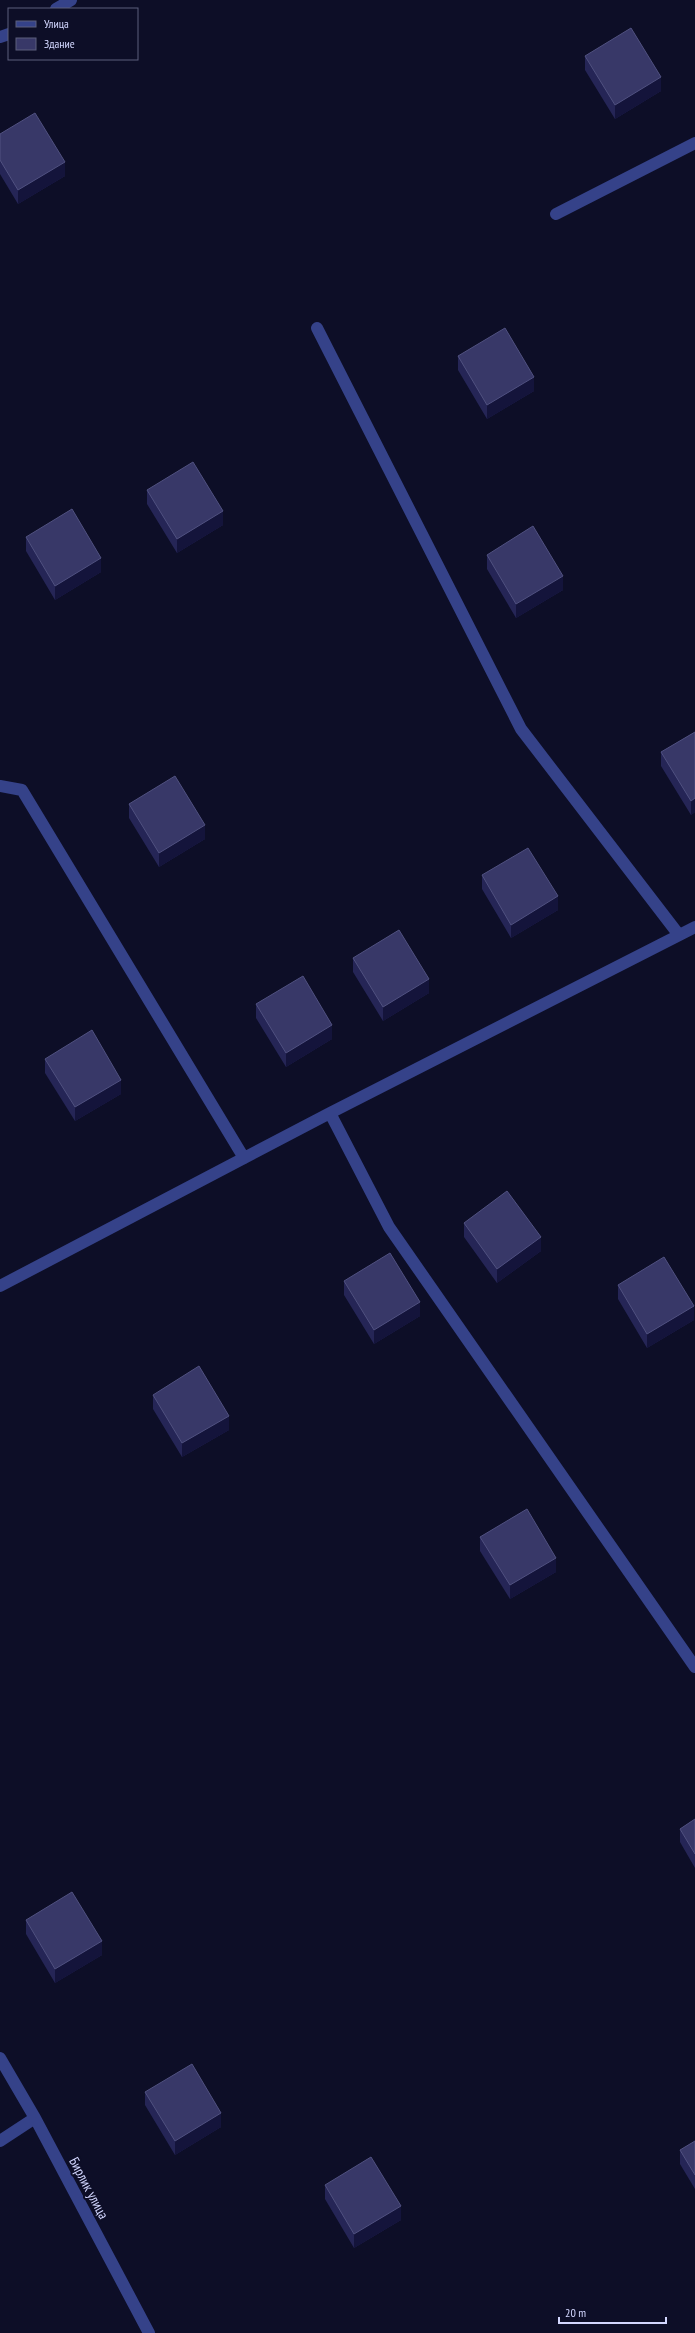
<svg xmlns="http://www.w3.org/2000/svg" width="695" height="2333" viewBox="0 0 695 2333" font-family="'PT Sans Narrow',sans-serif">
<rect width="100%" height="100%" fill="#0d0e27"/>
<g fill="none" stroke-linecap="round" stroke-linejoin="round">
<!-- minor -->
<path stroke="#354289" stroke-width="12" d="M56,9L71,0
M0,37L9,34
M556,214L695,143
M317,328L521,729L679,935
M0,786L22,790L244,1158
M330,1113L389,1227L695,1667
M0,1286L330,1113L695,927
M0,2058L35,2118L149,2333
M0,2141L35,2118"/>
</g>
<!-- wall -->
<path fill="#252556" d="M585,56L661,91L615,119L585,70Z
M0,134L65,176L18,204L0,174Z
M458,356L534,391L487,419L458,370Z
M147,490L223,525L177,553L147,504Z
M26,537L101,572L55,600L26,551Z
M487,555L563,590L516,618L487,569Z
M695,732V812L691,815L661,766V752Z
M129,804L205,839L159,867L129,818Z
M482,875L558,910L511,938L482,889Z
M353,958L429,993L383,1021L353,972Z
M256,1004L332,1039L286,1067L256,1018Z
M45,1059L121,1094L75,1121L45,1073Z
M464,1223L541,1251L497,1283L464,1237Z
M344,1281L420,1316L374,1344L344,1295Z
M618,1285L694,1320L647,1348L618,1299Z
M153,1395L229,1430L182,1457L153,1409Z
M480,1537L556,1572L510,1599L480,1551Z
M695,1819V1868L680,1842V1829Z
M26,1920L102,1955L55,1983L26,1934Z
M145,2092L221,2127L175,2155L145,2105Z
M695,2141V2189L680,2164V2150Z
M325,2185L401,2220L354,2248L325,2199Z"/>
<!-- shaded-wall -->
<path fill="#14143b" d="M661,77V91L615,119V105Z
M65,162V176L18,204V190Z
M534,377V391L487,419V405Z
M223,511V525L177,553V539Z
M101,558V572L55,600V586Z
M563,576V590L516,618V604Z
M695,798V812L691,815V801Z
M205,825V839L159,867V853Z
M558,896V910L511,938V925Z
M429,979V993L383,1021V1007Z
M332,1025V1039L286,1067V1053Z
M121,1080V1094L75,1121V1107Z
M541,1237V1251L497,1283V1269Z
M420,1302V1316L374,1344V1330Z
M694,1306V1320L647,1348V1334Z
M229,1416V1430L182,1457V1443Z
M556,1558V1572L510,1599V1585Z
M102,1941V1955L55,1983V1969Z
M221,2113V2127L175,2155V2141Z
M401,2206V2220L354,2248V2234Z"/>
<!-- building -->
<path fill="#383868" stroke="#505180" d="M631,28L661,77L615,105L585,56Z
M35,113L65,162L18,190L0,160V134Z
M505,328L534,377L487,405L458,356Z
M193,462L223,511L177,539L147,490Z
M72,509L101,558L55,586L26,537Z
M533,526L563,576L516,604L487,555Z
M695,732V798L691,801L661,752Z
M175,776L205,825L159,853L129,804Z
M528,848L558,896L511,925L482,875Z
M399,930L429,979L383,1007L353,958Z
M303,976L332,1025L286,1053L256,1004Z
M92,1030L121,1080L75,1107L45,1059Z
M507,1191L541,1237L497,1269L464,1223Z
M390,1253L420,1302L374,1330L344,1281Z
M664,1257L694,1306L647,1334L618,1285Z
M199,1366L229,1416L182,1443L153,1395Z
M527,1509L556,1558L510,1585L480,1537Z
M695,1819V1854L680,1829Z
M72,1892L102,1941L55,1969L26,1920Z
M192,2064L221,2113L175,2141L145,2092Z
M695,2141V2175L680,2150Z
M371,2157L401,2206L354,2234L325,2185Z"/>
<g text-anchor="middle" stroke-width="4" stroke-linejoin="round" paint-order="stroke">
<!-- street labels -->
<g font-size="14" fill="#d3d7ff" stroke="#0d0e27">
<text transform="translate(89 2188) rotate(62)" y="5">Бирлик улица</text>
</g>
</g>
<!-- legend -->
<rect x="8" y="8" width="130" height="52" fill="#0d0e27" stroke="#5c5e7d"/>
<rect x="16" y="21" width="20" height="6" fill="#354289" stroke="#5c5e7d"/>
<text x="44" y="28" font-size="12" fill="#d3d7ff">Улица</text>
<rect x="16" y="38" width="20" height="12" fill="#383868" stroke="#5c5e7d"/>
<text x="44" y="48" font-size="12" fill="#d3d7ff">Здание</text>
<!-- scale -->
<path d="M559 2317v6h107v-6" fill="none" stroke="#d3d7ff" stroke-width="2"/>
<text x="565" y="2317" font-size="12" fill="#d3d7ff" stroke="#0d0e27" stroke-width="3" paint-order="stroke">20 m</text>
</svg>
